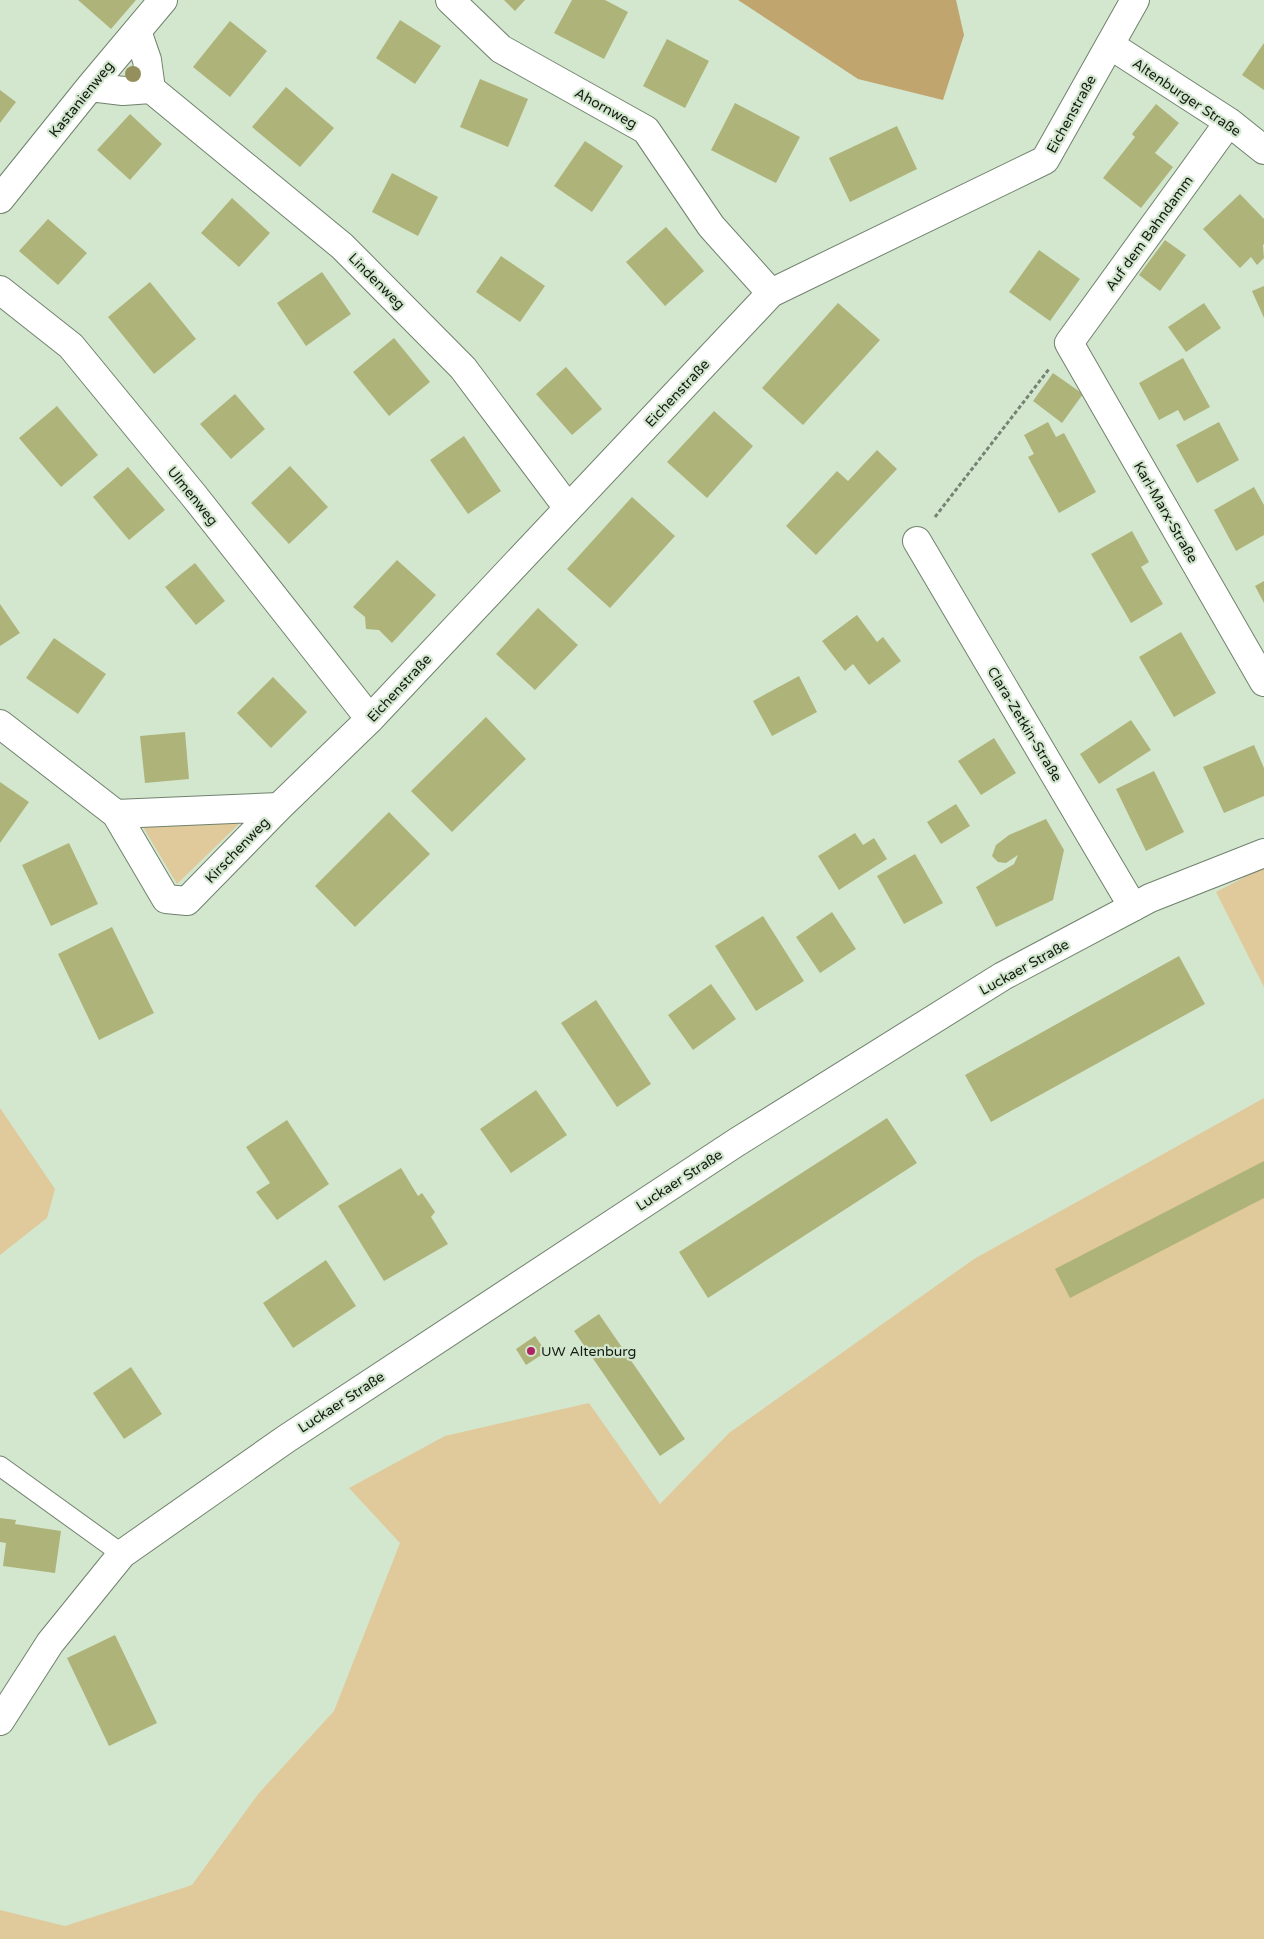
<svg xmlns="http://www.w3.org/2000/svg" width="1264" height="1939" viewBox="0 0 1264 1939" font-family="'Varela Round',sans-serif">
<rect width="100%" height="100%" fill="#d3e7cf"/>
<!-- green -->
<path fill="#e0c99b" d="M240,823L177,884L143,827Z
M1264,867V987L1216,892Z
M1264,1098V1939H0V1910L65,1926L192,1885L259,1793L334,1711L400,1543L349,1488L445,1436L589,1403L660,1504L729,1433L974,1259Z
M0,1108L55,1189L47,1218L0,1255Z"/>
<!-- forest -->
<path fill="#c0a56e" d="M738,0H956L964,35L943,100L858,79Z"/>
<!-- building -->
<path fill="#aeb379" d="M78,0H136L111,29Z
M504,0H525L515,11Z
M572,0H605L628,12L604,59L554,33Z
M400,20L441,46L415,84L376,58Z
M230,21L267,51L230,97L193,67Z
M667,39L709,61L685,108L643,86Z
M1264,43V90L1242,75Z
M480,79L528,99L508,147L460,127Z
M286,87L334,128L300,167L252,127Z
M0,90L16,102L0,123Z
M735,103L800,137L776,183L711,150Z
M1156,104L1179,123L1155,153L1173,167L1141,208L1103,178L1135,137L1132,134Z
M130,114L162,144L130,180L97,150Z
M897,126L917,169L850,202L829,158Z
M585,141L623,166L592,212L554,186Z
M392,173L438,197L418,236L372,212Z
M1240,194L1264,219V244L1263,245L1264,258L1257,265L1251,257L1240,268L1203,229Z
M232,198L270,233L239,267L201,233Z
M48,219L87,253L58,285L19,251Z
M666,227L704,271L665,306L626,262Z
M1165,240L1186,255L1160,291L1139,275Z
M1039,250L1080,279L1050,321L1009,292Z
M501,256L545,286L520,322L476,292Z
M322,272L351,314L306,346L277,303Z
M150,282L196,339L154,374L108,317Z
M1264,286V318L1252,291Z
M838,303L880,340L803,425L762,388Z
M1204,303L1221,328L1186,352L1168,327Z
M394,338L430,382L389,416L353,372Z
M1183,358L1210,407L1184,421L1178,410L1159,420L1139,383Z
M566,367L602,409L572,435L536,394Z
M1053,373L1083,394L1062,423L1033,401Z
M235,394L265,429L231,459L200,424Z
M57,406L98,455L61,487L19,438Z
M714,411L753,446L707,498L667,462Z
M1048,422L1056,437L1064,433L1096,492L1059,513L1028,457L1034,454L1024,435Z
M1219,422L1239,460L1197,483L1176,445Z
M464,436L501,491L468,514L430,460Z
M877,450L897,469L816,555L786,526L837,471L848,481Z
M290,466L328,507L289,544L251,503Z
M128,467L165,510L129,540L93,497Z
M1254,487L1264,505V535L1236,551L1214,510Z
M632,497L675,536L610,608L567,569Z
M1132,531L1149,562L1141,567L1163,604L1131,623L1091,554Z
M397,560L436,595L392,643L379,630L366,629L365,617L353,607Z
M195,563L225,601L196,625L165,587Z
M1264,581V603L1255,586Z
M0,604L20,633L0,646Z
M538,608L578,645L535,690L496,654Z
M857,615L877,642L883,637L901,661L869,685L853,664L845,671L822,641Z
M1181,632L1216,693L1174,717L1139,657Z
M54,638L106,674L78,714L26,678Z
M799,676L817,712L772,736L753,701Z
M273,677L307,712L271,748L237,713Z
M486,717L526,759L452,832L411,791Z
M1131,720L1151,750L1099,784L1080,754Z
M185,732L189,779L145,783L140,736Z
M994,738L1016,773L981,795L958,761Z
M1254,745L1264,768V796L1224,813L1203,767Z
M1154,771L1184,832L1146,851L1116,789Z
M0,782L29,802L0,843Z
M956,804L970,826L941,844L927,822Z
M389,812L430,854L355,927L315,886Z
M1046,819L1064,850L1053,900L996,927L976,887L1014,864L1018,855L1006,863L998,862L992,856L996,845L1009,835Z
M855,833L863,845L874,838L887,859L839,890L818,856Z
M69,843L98,904L51,926L22,865Z
M915,854L943,903L904,924L877,876Z
M832,912L856,949L820,973L796,937Z
M763,916L804,981L756,1011L715,946Z
M112,927L154,1013L99,1040L58,954Z
M1179,956L1205,1004L991,1122L965,1075Z
M711,984L736,1019L693,1050L668,1015Z
M596,1000L651,1084L617,1107L561,1023Z
M536,1090L567,1135L511,1173L480,1129Z
M887,1118L917,1163L708,1298L679,1252Z
M287,1120L329,1184L277,1220L256,1192L270,1183L246,1147Z
M1264,1161V1198L1070,1298L1055,1269Z
M401,1168L418,1196L422,1193L435,1212L431,1217L448,1244L384,1281L338,1206Z
M326,1260L356,1306L293,1348L263,1303Z
M599,1314L685,1439L660,1456L574,1331Z
M535,1336L546,1352L526,1365L516,1349Z
M131,1367L162,1414L124,1439L93,1393Z
M0,1518L16,1520L15,1524L61,1531L55,1573L3,1566L6,1543L0,1542Z
M115,1635L157,1723L109,1746L67,1658Z"/>
<g fill="none" stroke-linecap="round" stroke-linejoin="round">
<defs>
<path id="service" d="M0,1466L122,1554"/>
<path id="minor" d="M450,0L501,49L646,130L711,226L771,293
M137,31L147,60L151,89L342,246L463,368L568,508
M1110,45L1229,122L1264,150
M90,87L123,91L151,89
M1229,122L1069,343L1264,682
M0,199L90,87L163,0
M0,290L71,346L195,497L370,719
M917,541L1133,907
M0,724L116,814L166,899L187,901L279,807L116,814
M279,807L370,719L771,293L1045,160L1135,0"/>
<path id="tertiary" d="M0,1721L50,1643L122,1554L286,1439L737,1142L1003,976L1150,898L1264,853"/>
</defs>
<!-- service casing -->
<use href="#service" stroke="#70826c" stroke-width="21"/>
<!-- minor casing -->
<use href="#minor" stroke="#70826c" stroke-width="30"/>
<!-- tertiary casing -->
<use href="#tertiary" stroke="#70826c" stroke-width="30"/>
<!-- path -->
<path stroke="#758372" stroke-width="3" stroke-dasharray="4 2.5" stroke-linecap="butt" d="M935,517L1049,369"/>
<!-- service -->
<use href="#service" stroke="#fff" stroke-width="19"/>
<!-- minor -->
<use href="#minor" stroke="#fff" stroke-width="28"/>
<!-- tertiary -->
<use href="#tertiary" stroke="#fff" stroke-width="28"/>
</g>
<!-- trees -->
<circle fill="#958f5d" cx="133" cy="74" r="8"/>
<!-- markers -->
<circle fill="#af2362" stroke="#d3e7cf" stroke-width="2" cx="531" cy="1351" r="5"/>
<g text-anchor="middle" stroke-width="4.5" stroke-linejoin="round" paint-order="stroke">
<!-- street labels -->
<g font-size="14" fill="#141b12" stroke="#d3e7cf">
<text transform="translate(1187 97) rotate(34)" y="5">Altenburger Straße</text>
<text transform="translate(81 99) rotate(-51)" y="5">Kastanienweg</text>
<text transform="translate(606 108) rotate(29)" y="5">Ahornweg</text>
<text transform="translate(1071 114) rotate(-61)" y="5">Eichenstraße</text>
<text transform="translate(1149 233) rotate(-54)" y="5">Auf dem Bahndamm</text>
<text transform="translate(377 281) rotate(45)" y="5">Lindenweg</text>
<text transform="translate(677 393) rotate(-47)" y="5">Eichenstraße</text>
<text transform="translate(193 496) rotate(51)" y="5">Ulmenweg</text>
<text transform="translate(1166 512) rotate(60)" y="5">Karl-Marx-Straße</text>
<text transform="translate(399 688) rotate(-47)" y="5">Eichenstraße</text>
<text transform="translate(1025 724) rotate(59)" y="5">Clara-Zetkin-Straße</text>
<text transform="translate(237 850) rotate(-46)" y="5">Kirschenweg</text>
<text transform="translate(1024 967) rotate(-29)" y="5">Luckaer Straße</text>
<text transform="translate(679 1180) rotate(-33)" y="5">Luckaer Straße</text>
<text transform="translate(341 1402) rotate(-33)" y="5">Luckaer Straße</text>
</g>
<!-- poi labels -->
<g font-size="14" fill="#141b12" stroke="#d3e7cf" text-anchor="start">
<text x="541" y="1356">UW Altenburg</text>
</g>
</g>
</svg>
